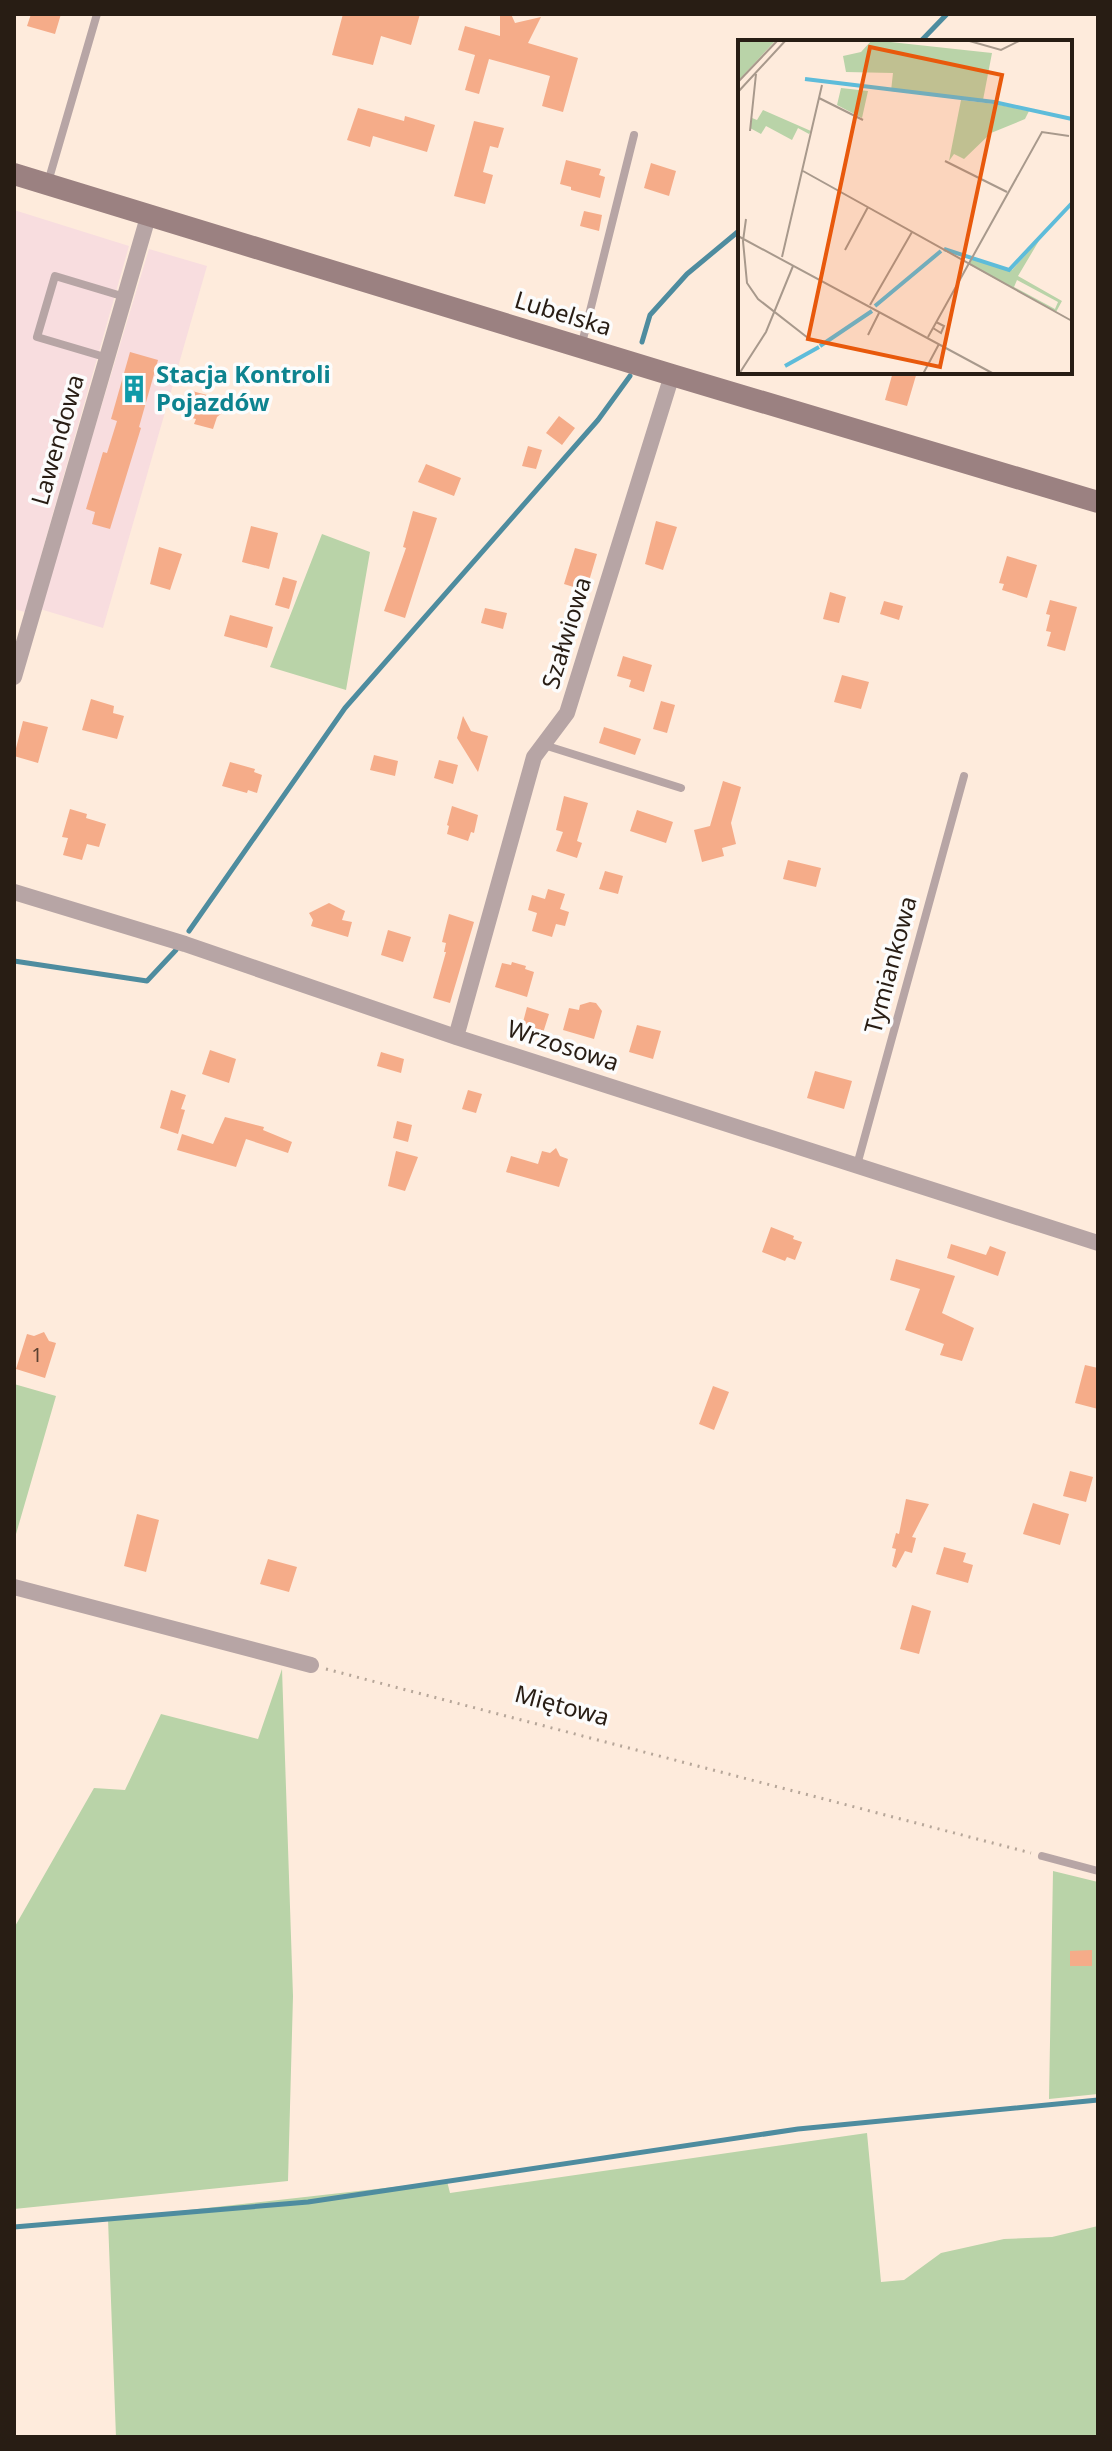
<svg xmlns="http://www.w3.org/2000/svg" width="1112" height="2451" viewBox="0 0 1112 2451" font-family="'Noto Sans',sans-serif">
<rect width="100%" height="100%" fill="#feebdc"/>
<!-- commercial -->
<path fill="#f8dddf" d="M14,210L129,246L25,612L14,609Z
M149,249L207,266L103,628L40,609Z"/>
<!-- green -->
<path fill="#b9d3a8" d="M322,534L370,552L346,690L270,667Z
M14,1384L56,1396L14,1541Z
M282,1669L293,1996L288,2181L14,2209V1928L94,1788L125,1790L161,1714L258,1739Z
M1053,1871L1098,1882V2094L1049,2099Z
M867,2133L881,2282L904,2280L941,2253L1004,2239L1052,2237L1098,2226V2437H116L108,2219L447,2181L450,2193Z"/>
<g fill="none" stroke-linecap="round" stroke-linejoin="round">
<!-- stream -->
<path stroke="#4e8c9f" stroke-width="5" d="M920,42L947,14
M642,342L650,315L687,274L740,230
M189,931L345,708L598,420L630,376
M14,961L147,981L176,950
M14,2227L308,2202L798,2129L1098,2100"/>
</g>
<!-- building -->
<path fill="#f5ac89" d="M31,14H61L55,34L27,26Z
M343,14H420L411,45L381,36L373,65L332,55Z
M500,14H511L515,23L541,17L528,43L578,58L563,112L542,106L550,76L489,59L479,94L465,90L475,55L458,50L465,26L500,36Z
M358,108L404,121L405,116L435,125L427,152L373,136L370,147L347,140Z
M474,121L504,128L498,148L490,146L483,172L493,175L485,204L454,196Z
M566,160L601,169L599,175L605,177L600,198L571,190V187L560,184Z
M651,163L676,171L669,196L644,188Z
M584,211L602,215L599,231L580,226Z
M130,352L158,360L139,427L141,428L110,529L92,524L95,512L86,509L103,452L107,453L117,421L111,419Z
M893,372H917L907,406L885,400Z
M192,391L222,399L219,408L222,413L217,417L213,429L194,424L196,419L184,416Z
M559,416L575,428L562,445L546,433Z
M528,446L542,450L536,469L522,466Z
M426,464L461,478L454,496L418,482Z
M413,511L437,518L405,618L384,611L406,548L403,547Z
M656,521L677,527L663,570L645,564Z
M251,526L278,533L269,569L242,562Z
M159,547L182,554L170,590L150,584Z
M575,548L597,554L586,591L564,584Z
M1007,556L1037,565L1027,598L1002,590L1004,584L999,583Z
M283,577L297,581L289,609L275,605Z
M830,592L846,597L839,623L823,619Z
M1050,600L1077,607L1065,651L1047,646L1051,632L1046,631L1050,615L1046,614Z
M884,601L903,606L899,620L880,614Z
M485,608L507,613L503,629L481,623Z
M230,615L273,627L267,648L224,636Z
M623,656L652,665L644,692L629,687L631,680L617,676Z
M842,675L869,682L861,709L834,702Z
M91,699L114,706L113,713L124,716L117,739L82,730Z
M661,701L675,705L667,733L653,729Z
M463,716L471,731L488,736L478,772L457,738Z
M23,721L48,727L38,763L14,756Z
M604,727L641,739L635,755L599,743Z
M374,755L398,761L395,776L370,770Z
M439,760L458,765L453,784L434,778Z
M230,762L255,769L254,772L262,775L257,793L248,790L247,793L222,786Z
M723,781L741,787L731,823L736,844L722,848L724,856L702,862L694,830L710,826Z
M564,796L588,803L577,841L582,843L577,858L556,851L563,832L556,830Z
M452,806L478,815L474,833L471,832L468,841L447,834L449,826L447,825Z
M70,809L87,814L86,818L106,824L99,847L87,844L82,860L63,855L68,838L62,837Z
M637,810L673,822L666,843L630,831Z
M788,860L821,868L816,887L783,879Z
M605,871L623,876L618,894L599,889Z
M548,889L565,894L560,909L569,912L565,926L556,924L552,937L532,931L537,913L528,910L532,895L545,899Z
M329,903L345,911L342,920L352,922L348,937L311,926L313,920L309,913Z
M449,914L474,922L450,1003L433,998L446,952H444L446,943L442,942Z
M388,930L411,937L403,962L381,955Z
M512,962L526,966L525,969L534,972L527,997L495,987L502,963L511,965Z
M590,1002L596,1003L602,1011L594,1039L563,1030L569,1008L579,1010L580,1005Z
M527,1007L549,1014L543,1033L522,1026Z
M637,1025L661,1031L653,1059L629,1052Z
M210,1050L236,1059L229,1083L202,1074Z
M381,1052L404,1059L401,1073L377,1066Z
M815,1071L852,1081L844,1109L807,1098Z
M171,1090L186,1095L181,1109L185,1110L178,1134L160,1128Z
M468,1090L482,1094L476,1113L462,1109Z
M225,1117L264,1127L263,1130L292,1142L288,1153L246,1139L236,1167L177,1150L182,1134L213,1144Z
M397,1121L412,1125L408,1142L393,1138Z
M556,1148L560,1156L568,1159L559,1187L506,1172L511,1156L538,1164L542,1151L550,1153Z
M396,1151L418,1157L405,1191L388,1186Z
M771,1227L794,1236L793,1239L802,1242L795,1260L787,1257L785,1261L762,1252Z
M951,1244L986,1255L990,1246L1006,1252L998,1276L947,1258Z
M896,1259L955,1276L942,1313L974,1328L962,1361L940,1355L944,1344L905,1330L920,1289L890,1280Z
M44,1332L49,1341L56,1343L45,1378L16,1369L27,1334L34,1336Z
M1085,1365L1098,1368V1409L1075,1403Z
M713,1386L729,1392L714,1430L699,1424Z
M1070,1471L1093,1477L1086,1502L1063,1496Z
M906,1499L929,1504L912,1537L916,1538L912,1553L905,1551L896,1568L892,1566L896,1549L892,1548L896,1533L899,1534Z
M1033,1503L1069,1514L1060,1545L1023,1534Z
M137,1514L159,1520L146,1572L124,1566Z
M944,1547L966,1553L963,1562L973,1565L968,1583L936,1574Z
M268,1559L297,1567L289,1592L260,1584Z
M912,1605L931,1611L919,1654L900,1649Z
M1092,1950V1966H1070V1951Z"/>
<g fill="none" stroke-linecap="round" stroke-linejoin="round">
<!-- path -->
<path stroke="#b6a699" stroke-width="3" stroke-dasharray="2 6" stroke-linecap="butt" d="M326,1669L1031,1853"/>
<!-- lane -->
<path stroke="#b7a5a5" stroke-width="8" d="M48,182L97,14
M581,347L634,135
M108,358L37,337L55,276L125,297
M544,745L681,788
M857,1165L964,776
M1042,1856L1098,1871"/>
<!-- street -->
<path stroke="#b7a5a5" stroke-width="16" d="M14,677L148,217
M14,892L185,944L456,1037L1098,1243
M456,1037L534,757L567,713L672,375
M14,1587L311,1665"/>
<!-- secondary -->
<path stroke="#9b8181" stroke-width="22" d="M14,174L672,375L1098,502"/>
</g>
<!-- icons -->
<defs>
<symbol id="building-bare" viewBox="-9 -9 18 18"><path d="M-4-6H4V6H1V3H-1V6H-4ZM-2.5-4.3h1.7v1.8h-1.7ZM.8-4.3h1.7v1.8H.8ZM-2.5-1h1.7V.8h-1.7ZM.8-1h1.7V.8H.8Z" fill="#0f9aa8" stroke="#fcfcfc" stroke-width="2.5" paint-order="stroke"/></symbol>
</defs>
<g fill-rule="evenodd">
<use href="#building-bare" x="114" y="369" width="40" height="40"/>
</g>
<g text-anchor="middle" stroke-width="7" stroke-linejoin="round" paint-order="stroke">
<!-- number labels -->
<g font-size="20" fill="#5b4131">
<text x="37" y="1362">1</text>
</g>
<!-- street labels -->
<g font-size="24" fill="#281d14" stroke="#fcfcfc">
<text transform="translate(563 314) rotate(17)" y="8">Lubelska</text>
<text transform="translate(58 440) rotate(-74)" y="8">Lawendowa</text>
<text transform="translate(567 633) rotate(-73)" y="8">Szałwiowa</text>
<text transform="translate(891 965) rotate(-75)" y="8">Tymiankowa</text>
<text transform="translate(563 1046) rotate(18)" y="8">Wrzosowa</text>
<text transform="translate(562 1706) rotate(15)" y="8">Miętowa</text>
</g>
<!-- culture labels -->
<g font-size="24" font-weight="bold" fill="#0d838f" stroke="#fcfcfc" text-anchor="start">
<text x="156" y="383">Stacja Kontroli<tspan x="156" dy="28">Pojazdów</tspan></text>
</g>
</g>
<!-- overview -->
<g transform="translate(738 40)">
<rect width="334" height="334" fill="#feebdc"/>
<path d="M0,0H38L0,41ZM134,0L254,13L245,60L153,51L155,33L108,32L105,16L123,12ZM103,48L130,51L124,78L99,65ZM223,60L257,64L291,71L287,79L253,93L226,119L216,114L211,121ZM25,70L73,91L71,94L60,88L54,100L28,86L23,94L12,88L14,78L19,80ZM302,199L280,236L324,261L318,272L230,224L234,217L274,230ZM279,240L320,262L317,269L276,247Z" fill="#b9d3a8" fill-rule="evenodd"/>
<path fill="none" stroke="#5ebcda" stroke-width="4" d="M67,39L256,62L334,79M206,209L271,230L334,163M137,266L203,211M82,306L134,271M47,326L81,307"/>
<path fill="none" stroke="#a8998c" stroke-width="2" d="M228,0L263,10L283,0M0,42L40,0M0,52L48,0M81,58L125,80M12,91L18,34M207,121L269,152M65,131L334,281M8,179L5,201L9,243L20,259L70,298M0,196L256,334M107,210L130,167M44,217L84,45M132,265L174,192M195,288L203,293L206,286L198,282M130,295L141,273M190,297L304,92L331,96M1,334L28,292L55,226M185,334L201,304"/>
<path fill="#e8590c" fill-opacity="0.15" stroke="#e8590c" stroke-width="4" d="M132,7L264,35L202,327L70,299Z"/>
<rect width="334" height="334" fill="none" stroke="#281d14" stroke-width="4"/>
</g>
<!-- border -->
<rect width="1112" height="2451" fill="none" stroke="#281d14" stroke-width="32"/>
</svg>
